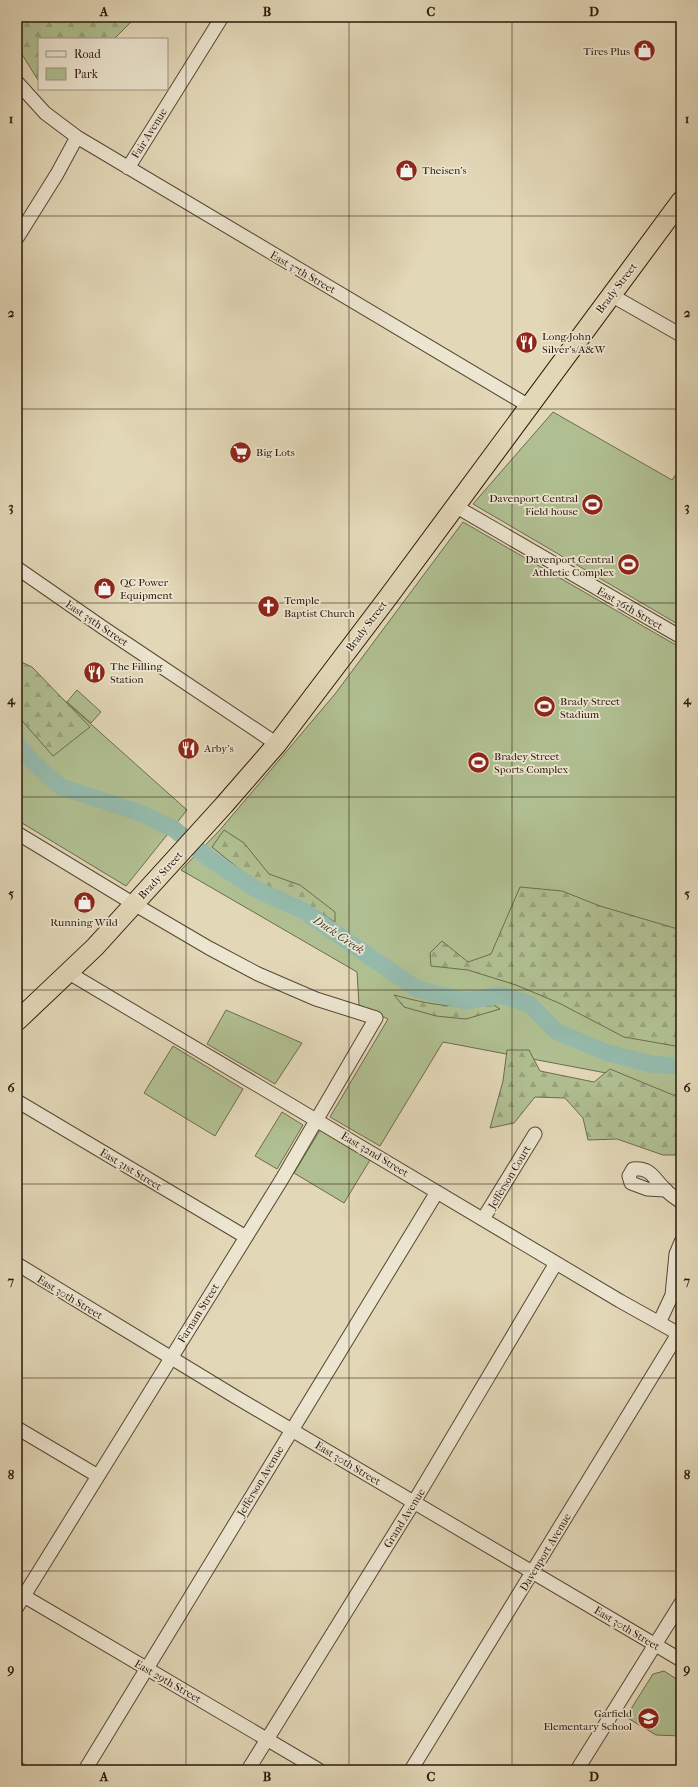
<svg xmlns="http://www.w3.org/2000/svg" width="698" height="1787" viewBox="0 0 698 1787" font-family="'IM FELL French Canon',serif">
<defs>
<pattern id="forest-firs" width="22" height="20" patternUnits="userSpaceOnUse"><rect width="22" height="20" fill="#b0bf91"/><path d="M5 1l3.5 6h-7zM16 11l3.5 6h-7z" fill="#97a37c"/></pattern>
</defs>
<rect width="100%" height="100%" fill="#e2d7b7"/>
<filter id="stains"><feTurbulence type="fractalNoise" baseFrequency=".005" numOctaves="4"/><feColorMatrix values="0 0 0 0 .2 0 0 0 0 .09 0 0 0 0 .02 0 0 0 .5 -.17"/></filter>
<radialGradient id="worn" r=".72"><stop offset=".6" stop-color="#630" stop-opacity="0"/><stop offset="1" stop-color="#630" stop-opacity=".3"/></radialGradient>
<!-- green -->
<path fill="#b0bf91" stroke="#6c6c4e" d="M553,412L672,480L681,467V626L473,504Z
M463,522L681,648V1106L622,1076L443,1042L380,1146L330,1117L388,1019L359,1005L357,972L181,870L219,831L335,694Z
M17,658L187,810L126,886L17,820Z
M77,690L101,712L91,723L67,702Z
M226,1010L302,1043L275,1084L207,1044Z
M173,1046L243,1089L215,1136L144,1093Z
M282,1112L303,1125L277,1169L255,1156Z
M320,1130L370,1160L344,1203L294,1173Z
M664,1671L681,1682V1736L656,1735L626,1717L653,1674Z"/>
<!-- forest -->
<path fill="url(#forest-firs)" stroke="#6c6c4e" d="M17,17H136L114,39H39L38,80L18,48Z
M17,660L32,667L90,727L53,756L17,715Z
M224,830L244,843L269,874L300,885L335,912V922L306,904L254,881L212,847Z
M520,887L562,891L600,906L681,930V1047L624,1037L559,1003L516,985L468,970L431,966L430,953L442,941L468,962L491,954Z
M394,995C429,1004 452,1010 489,1002L500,1009L466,1019L436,1016L404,1007Z
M507,1050H529L540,1071L594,1082L610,1069L673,1095H681V1155H663L617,1139L588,1140L583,1118L565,1098L535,1097L514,1123L490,1128L503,1081Z"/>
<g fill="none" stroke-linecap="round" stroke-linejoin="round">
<!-- river -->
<path stroke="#95baac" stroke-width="17" d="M17,744L33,762L61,787L138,812L174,829L210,859L257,890L302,910L417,989L465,1001L501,995L529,1004L557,1032L608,1053L651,1064L681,1066"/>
<defs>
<path id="minor" d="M17,82L45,113L77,137L529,406
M128,168L222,17
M17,238L57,174L77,137
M611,295L681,335
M455,506L681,637
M17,568L105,629L277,744
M17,833L134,904L209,948L258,974L316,999L376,1018L282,1179L17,1607
M69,973L620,1301L681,1335
M17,1101L246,1237
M665,1190L647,1189L631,1183L629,1176L633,1169C652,1167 654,1180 666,1190C670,1195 676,1198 681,1202
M483,1219L535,1134
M17,1264L234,1396L681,1660
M659,1323L672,1295L676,1254L681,1242
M17,1428L98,1476
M17,1592L319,1770
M17,1768L20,1770
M85,1770L437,1192
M248,1770L414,1502L556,1263
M411,1770L678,1334
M577,1770L681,1603"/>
<path id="highway" d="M17,1021L95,947L224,805L277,744L389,596L681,201"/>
</defs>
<!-- minor casing -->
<use href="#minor" stroke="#574836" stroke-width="15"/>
<!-- highway casing -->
<use href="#highway" stroke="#29180b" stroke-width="21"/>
<!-- minor -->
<use href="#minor" stroke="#ece5d0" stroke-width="13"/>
<!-- highway -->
<use href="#highway" stroke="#e2d7b7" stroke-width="19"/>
</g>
<!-- grid -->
<path fill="none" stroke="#29180b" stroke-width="1" stroke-opacity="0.55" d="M186,17V1770M349,17V1770M512,17V1770M17,216H681M17,409H681M17,603H681M17,797H681M17,990H681M17,1184H681M17,1378H681M17,1571H681"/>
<!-- icons -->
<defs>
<symbol id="shop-disc" viewBox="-11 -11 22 22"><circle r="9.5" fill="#8f2418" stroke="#ece5d0"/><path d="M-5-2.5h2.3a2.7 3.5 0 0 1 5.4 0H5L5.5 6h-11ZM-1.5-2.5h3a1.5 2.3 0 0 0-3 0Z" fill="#fff"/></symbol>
<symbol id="restaurant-disc" viewBox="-11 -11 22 22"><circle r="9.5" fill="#8f2418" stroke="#ece5d0"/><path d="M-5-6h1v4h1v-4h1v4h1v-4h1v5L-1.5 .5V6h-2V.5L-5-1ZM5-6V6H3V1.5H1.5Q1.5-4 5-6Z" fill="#fff"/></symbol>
<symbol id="supermarket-disc" viewBox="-11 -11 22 22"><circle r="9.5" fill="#8f2418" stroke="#ece5d0"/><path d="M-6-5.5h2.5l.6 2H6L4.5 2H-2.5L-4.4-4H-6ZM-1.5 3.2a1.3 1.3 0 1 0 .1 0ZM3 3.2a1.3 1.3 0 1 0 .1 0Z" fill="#fff"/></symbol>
<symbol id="stadium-disc" viewBox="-11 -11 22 22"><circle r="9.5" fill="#8f2418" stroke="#ece5d0"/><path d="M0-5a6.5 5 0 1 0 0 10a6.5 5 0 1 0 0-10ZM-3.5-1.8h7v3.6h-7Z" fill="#fff"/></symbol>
<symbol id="church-disc" viewBox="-11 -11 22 22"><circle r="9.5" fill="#8f2418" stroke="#ece5d0"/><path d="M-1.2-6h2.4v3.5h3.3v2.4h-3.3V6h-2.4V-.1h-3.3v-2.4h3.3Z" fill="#fff"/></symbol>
<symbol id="school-disc" viewBox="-11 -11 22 22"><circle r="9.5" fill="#8f2418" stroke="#ece5d0"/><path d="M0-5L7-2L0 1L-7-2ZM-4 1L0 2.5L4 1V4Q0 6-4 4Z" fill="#fff"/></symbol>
</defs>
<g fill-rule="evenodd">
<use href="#shop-disc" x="632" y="38" width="25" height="25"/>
<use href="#shop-disc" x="394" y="158" width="25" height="25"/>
<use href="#restaurant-disc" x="514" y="330" width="25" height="25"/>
<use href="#supermarket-disc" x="228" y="440" width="25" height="25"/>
<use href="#stadium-disc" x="580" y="492" width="25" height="25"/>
<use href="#stadium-disc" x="616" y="552" width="25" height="25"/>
<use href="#shop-disc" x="92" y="576" width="25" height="25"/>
<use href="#church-disc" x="256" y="594" width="25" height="25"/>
<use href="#restaurant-disc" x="82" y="660" width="25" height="25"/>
<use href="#stadium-disc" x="532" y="694" width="25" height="25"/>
<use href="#restaurant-disc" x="176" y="736" width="25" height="25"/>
<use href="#stadium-disc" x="466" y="750" width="25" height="25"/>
<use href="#shop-disc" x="72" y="890" width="25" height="25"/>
<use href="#school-disc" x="636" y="1706" width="25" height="25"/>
</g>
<g text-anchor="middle" stroke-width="3.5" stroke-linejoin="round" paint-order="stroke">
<!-- poi labels -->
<g font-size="11" fill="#29180b" stroke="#ece5d0" text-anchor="start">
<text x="630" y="55" text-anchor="end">Tires Plus</text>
<text x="422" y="174">Theisen's</text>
<text x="542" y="340">Long John<tspan x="542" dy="13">Silver's/A&amp;W</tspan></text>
<text x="256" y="456">Big Lots</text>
<text x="578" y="502" text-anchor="end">Davenport Central<tspan x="578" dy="13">Field house</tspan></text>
<text x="614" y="563" text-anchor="end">Davenport Central<tspan x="614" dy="13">Athletic Complex</tspan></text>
<text x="120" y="586">QC Power<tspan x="120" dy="13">Equipment</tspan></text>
<text x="284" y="604">Temple<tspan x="284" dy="13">Baptist Church</tspan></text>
<text x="110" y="670">The Filling<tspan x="110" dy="13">Station</tspan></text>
<text x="560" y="705">Brady Street<tspan x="560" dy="13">Stadium</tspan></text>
<text x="204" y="752">Arby's</text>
<text x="494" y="760">Bradey Street<tspan x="494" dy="13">Sports Complex</tspan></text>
<text x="84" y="926" text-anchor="middle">Running Wild</text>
<text x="632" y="1717" text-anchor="end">Garfield<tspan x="632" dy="13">Elementary School</tspan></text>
</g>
<!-- street labels -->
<g font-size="11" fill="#29180b" stroke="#ece5d0">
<text transform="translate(149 133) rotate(-58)" y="4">Fair Avenue</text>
<text transform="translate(303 272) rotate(30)" y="4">East 37th Street</text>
<text transform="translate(616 288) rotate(-53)" y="4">Brady Street</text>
<text transform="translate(630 608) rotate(30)" y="4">East 36th Street</text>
<text transform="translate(97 623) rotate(34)" y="4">East 35th Street</text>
<text transform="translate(366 626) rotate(-53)" y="4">Brady Street</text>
<text transform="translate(160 875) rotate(-48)" y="4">Brady Street</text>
<text transform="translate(375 1154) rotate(31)" y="4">East 32nd Street</text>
<text transform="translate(131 1169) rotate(31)" y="4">East 31st Street</text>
<text transform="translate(509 1177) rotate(-59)" y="4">Jefferson Court</text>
<text transform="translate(70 1297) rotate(31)" y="4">East 30th Street</text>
<text transform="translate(198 1313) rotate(-58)" y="4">Farnam Street</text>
<text transform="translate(348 1463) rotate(31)" y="4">East 30th Street</text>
<text transform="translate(260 1481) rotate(-59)" y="4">Jefferson Avenue</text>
<text transform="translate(404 1518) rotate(-58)" y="4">Grand Avenue</text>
<text transform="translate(545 1552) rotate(-59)" y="4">Davenport Avenue</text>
<text transform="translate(627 1628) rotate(31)" y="4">East 30th Street</text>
<text transform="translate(168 1681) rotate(30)" y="4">East 29th Street</text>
</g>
<!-- water labels -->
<g font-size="12" font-style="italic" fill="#49493b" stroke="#ece5d0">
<text transform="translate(339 935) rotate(34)" y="4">Duck Creek</text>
</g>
</g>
<!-- margin -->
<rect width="698" height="1787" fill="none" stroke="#e2d7b7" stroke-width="44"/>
<!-- legend -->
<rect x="38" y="38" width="130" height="52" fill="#ece5d0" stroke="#9e9381"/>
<rect x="46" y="51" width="20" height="6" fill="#ece5d0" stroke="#9e9381"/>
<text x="74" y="58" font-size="12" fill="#29180b">Road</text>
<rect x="46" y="68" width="20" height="12" fill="#b0bf91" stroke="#9e9381"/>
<text x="74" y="78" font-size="12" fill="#29180b">Park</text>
<rect x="22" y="22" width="654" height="1743" fill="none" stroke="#29180b" stroke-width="1.5"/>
<g font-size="13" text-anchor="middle" font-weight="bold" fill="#29180b">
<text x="104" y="16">A</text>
<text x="267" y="16">B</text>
<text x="431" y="16">C</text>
<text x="594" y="16">D</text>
<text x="11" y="123">1</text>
<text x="687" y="123">1</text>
<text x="11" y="317">2</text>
<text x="687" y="317">2</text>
<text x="11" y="511">3</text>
<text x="687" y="511">3</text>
<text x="11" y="704">4</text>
<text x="687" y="704">4</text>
<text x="11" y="898">5</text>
<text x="687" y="898">5</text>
<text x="11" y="1092">6</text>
<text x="687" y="1092">6</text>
<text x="11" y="1285">7</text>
<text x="687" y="1285">7</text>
<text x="11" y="1479">8</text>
<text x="687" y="1479">8</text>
<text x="11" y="1673">9</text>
<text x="687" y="1673">9</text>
<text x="104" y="1781">A</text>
<text x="267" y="1781">B</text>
<text x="431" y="1781">C</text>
<text x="594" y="1781">D</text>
</g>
<rect width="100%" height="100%" filter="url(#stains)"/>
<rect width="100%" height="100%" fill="url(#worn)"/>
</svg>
